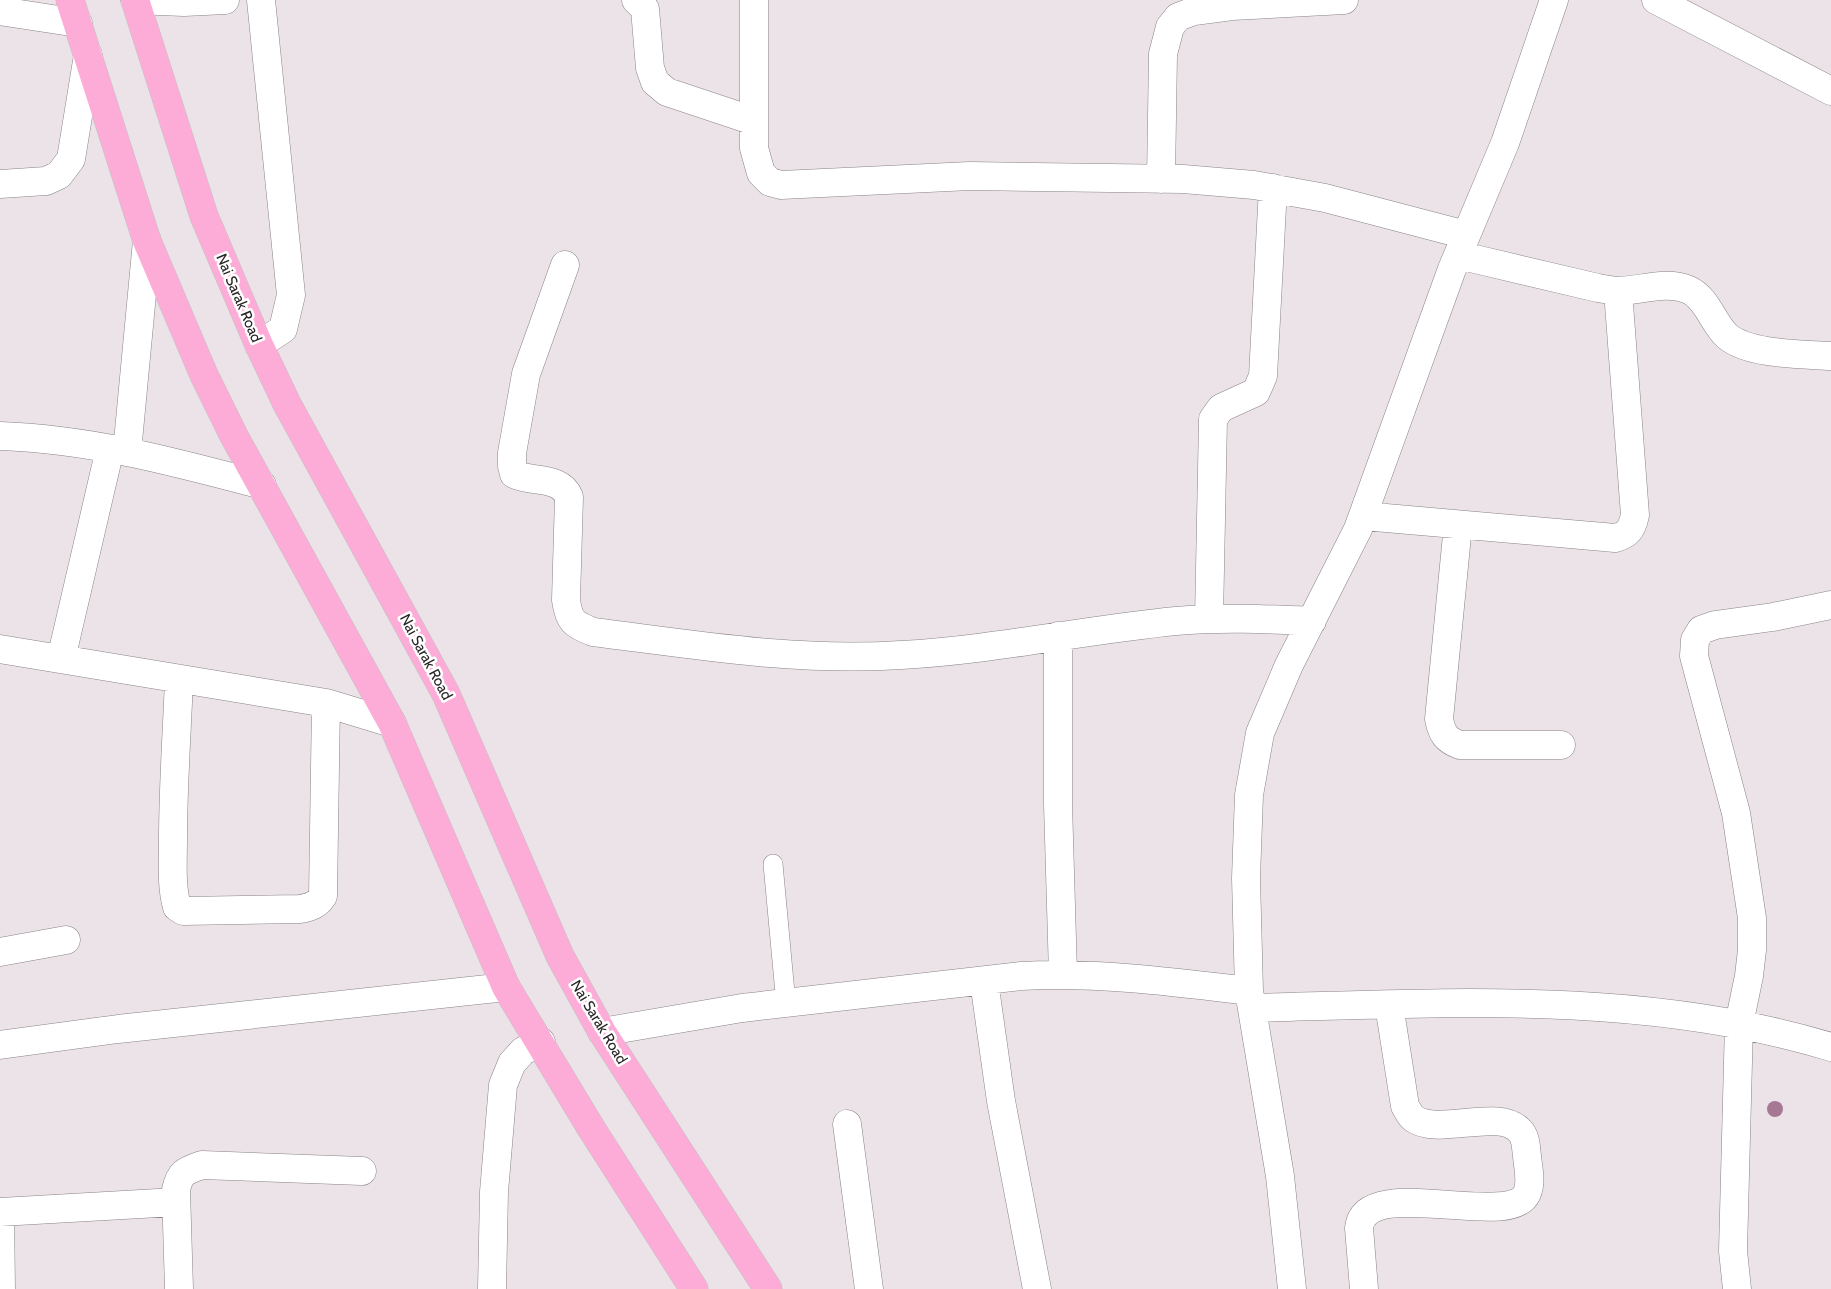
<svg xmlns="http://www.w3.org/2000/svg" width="1831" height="1289" viewBox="0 0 1831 1289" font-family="Cabin,sans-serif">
<rect width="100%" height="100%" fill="#ebe3e7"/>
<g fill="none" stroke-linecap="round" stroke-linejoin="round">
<defs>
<path id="service" d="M773,864L786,1004"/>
<path id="minor" d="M135,0L184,2L225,0
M636,0L645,9L650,68L655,82L667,92L754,121
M754,0V148L761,173L770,182L781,185L970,176L1183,179L1254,185L1325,198L1466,235
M1656,0L1831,91
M0,11L78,23
M1161,179L1163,54L1170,27L1178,17L1194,11L1232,6L1344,0
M0,184L46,181L59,175L71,159L88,55
M1458,255L1598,288C1604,289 1610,290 1617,291C1640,291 1666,280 1689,290C1707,298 1714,325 1727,336C1749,355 1803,354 1831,356
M565,265L526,374L512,453V466L514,474C532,483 560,475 569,497L566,600C569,621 573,624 593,632C696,645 797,662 901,655C993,650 1084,630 1176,621C1221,617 1266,619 1312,621
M259,345L283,329L291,295L261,0
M0,436C90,439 175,462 262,485
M127,452L147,241
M1363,516L1615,538C1628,535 1632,529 1635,515L1618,291
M1458,525L1439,719C1442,734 1446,740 1460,745H1561
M1209,619L1213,419L1221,408L1256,392L1263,376L1273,188
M1058,636V804L1063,974
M0,649L326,703L392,723
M61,659L110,449
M179,679C177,732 173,786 173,839C173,862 171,886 177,907L183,911L300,909C311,907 317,905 323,896L326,703
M0,952L66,940
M984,981L1001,1101L1037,1289
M1252,1008C1445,1003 1644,990 1831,1047
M602,1032L742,1008L1021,976C1098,972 1174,982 1249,991
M0,1045L118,1029L506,987
M847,1124L869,1289
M0,1212L176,1202
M0,1212L1,1289
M179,1289L176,1190C180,1172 185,1171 202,1165L362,1171
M492,1289L494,1192L503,1085L512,1063L523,1051L541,1042
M1292,1289L1280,1176L1249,991L1246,878L1249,795L1260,733L1289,665L1358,529L1452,269L1505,143L1554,0
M1364,1289L1359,1228C1365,1173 1511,1231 1527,1193C1532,1182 1528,1168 1527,1156C1526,1148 1526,1137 1520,1131C1499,1107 1438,1137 1413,1118C1410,1116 1407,1109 1405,1106L1389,1005
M1737,1289L1733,1251L1739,1024L1749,976L1752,950V918L1736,813L1694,656L1695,640L1701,630L1715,625L1773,617L1831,605"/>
<path id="primary" d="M70,0L147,241L204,375L234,436L392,723L506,987L591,1128L694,1289
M135,0L204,216L259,345L287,404L446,694L560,956L602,1032L768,1289"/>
</defs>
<!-- service casing -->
<use href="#service" stroke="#8a8386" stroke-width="20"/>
<!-- minor casing -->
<use href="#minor" stroke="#8a8386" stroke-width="29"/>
<!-- primary casing -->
<use href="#primary" stroke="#c3c2c2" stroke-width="29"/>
<!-- service -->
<use href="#service" stroke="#fff" stroke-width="19"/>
<!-- minor -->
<use href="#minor" stroke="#fff" stroke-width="28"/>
<!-- primary -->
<use href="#primary" stroke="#fcacd7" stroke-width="28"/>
</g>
<!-- trees -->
<circle fill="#a77893" cx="1775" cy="1109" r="8"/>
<g text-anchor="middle" stroke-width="5" stroke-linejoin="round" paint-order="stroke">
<!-- street labels -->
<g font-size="15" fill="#272425" stroke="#fff">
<text transform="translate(239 298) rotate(67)" y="5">Nai Sarak Road</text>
<text transform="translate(426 657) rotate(62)" y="5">Nai Sarak Road</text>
<text transform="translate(599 1022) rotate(59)" y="5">Nai Sarak Road</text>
</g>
</g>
</svg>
